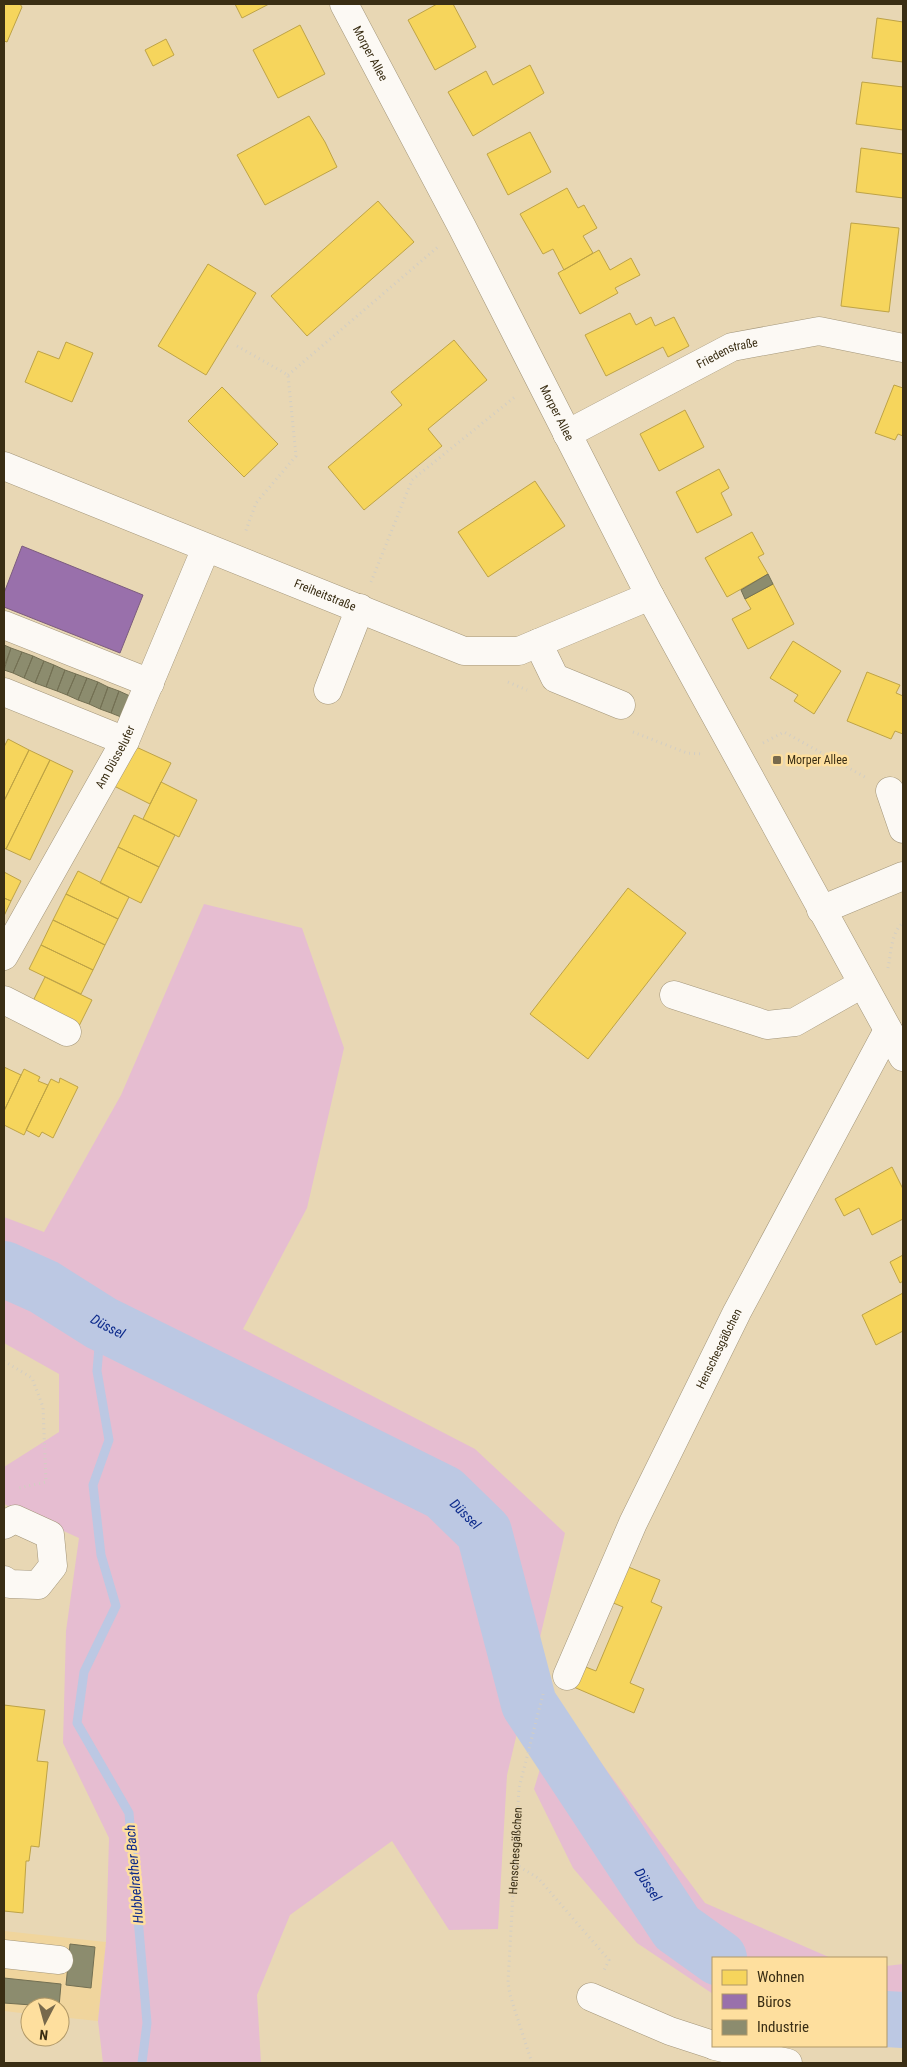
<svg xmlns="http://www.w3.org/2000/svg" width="907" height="2067" viewBox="0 0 907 2067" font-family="'Roboto Condensed',sans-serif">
<rect width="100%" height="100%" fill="#e8d7b4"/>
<!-- built -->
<path fill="#f0d59d" d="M4,1931L106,1942L98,2021L60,2017V2007H30V2014L4,2011Z"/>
<!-- green -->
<path fill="#e6bdd1" d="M204,904L302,928L344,1048L307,1208L243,1329L475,1449L565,1533L507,1775L498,1929L449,1930L392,1841L290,1915L257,1995L261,2063H103L98,2021L106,1942L109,1838L63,1743L66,1631L79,1538L4,1504V1467L59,1432V1374L4,1343V1217L44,1232L121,1095Z
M559,1706L705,1903L831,1958H713V1994L637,1943L573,1868L534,1789Z
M903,1964V2046L886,2045V1966Z"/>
<!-- homes -->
<path fill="#f6d55c" stroke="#bea346" d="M4,4H20L22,7L7,42L4,41Z
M235,4H269L242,18Z
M437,4H453L476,47L435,70L408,20Z
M877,18L903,22V62L872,58Z
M300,25L325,74L278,98L253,50Z
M166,39L174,55L153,66L145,50Z
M530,65L544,93L473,136L448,92L486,71L493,85Z
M862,82L903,87V130L856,124Z
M309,116L325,142L337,167L265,205L237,155Z
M530,132L551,172L508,195L487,154Z
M861,148L903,154V198L856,192Z
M567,188L578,208L584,205L597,228L583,236L593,253L564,270L553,249L543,254L520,214Z
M378,201L414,242L307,336L271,296Z
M851,223L899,228L889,312L841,306Z
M599,250L610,270L631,258L640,275L615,288L618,293L580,314L558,273Z
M208,264L256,293L206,375L158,346Z
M630,313L636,325L651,317L655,326L674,317L689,346L668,357L663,347L606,376L585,335Z
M454,340L487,380L428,429L442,446L364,510L328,467L402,405L391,392Z
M66,342L93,353L72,402L25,382L38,351L59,359Z
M894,385L903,388V436L898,434L895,440L875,433Z
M222,387L278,444L244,477L188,421Z
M685,410L704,447L659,471L640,434Z
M719,469L729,488L721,493L732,515L697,533L676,492Z
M535,481L565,526L488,577L458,532Z
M752,532L764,554L758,557L768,574L727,597L705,558Z
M773,584L794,624L748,649L732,619L751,609L745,599Z
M793,641L841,671L814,714L794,701L798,695L770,678Z
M867,672L900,685L896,693L903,696V734L895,731L891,739L847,721Z
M8,739L29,750L4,801V747Z
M134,746L171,763L150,804L114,786Z
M29,750L50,760L6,849L4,848V801Z
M50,760L73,771L30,860L6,849Z
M161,782L197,800L179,837L143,819Z
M134,815L175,835L159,867L118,847Z
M118,847L159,867L141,903L100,883Z
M78,871L129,897L118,919L66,894Z
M4,872L21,881L11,901L4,898Z
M628,888L686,933L588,1059L530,1014Z
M66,894L118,919L105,945L53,920Z
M4,898L11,901L4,916Z
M53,920L105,945L93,970L41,945Z
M41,945L93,970L81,994L29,969Z
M45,977L92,1000L79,1026L32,1003Z
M4,1067L21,1075L4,1111Z
M24,1069L40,1077L38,1081L48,1085L24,1135L4,1125V1111Z
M60,1078L78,1087L53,1138L42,1132L39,1137L26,1130L51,1079L59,1083Z
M892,1167L903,1189V1219L872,1235L859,1208L844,1216L835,1199Z
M903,1255V1281L900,1283L890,1262Z
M903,1293V1331L876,1345L862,1315Z
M626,1566L660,1580L651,1602L662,1607L630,1683L644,1689L634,1713L569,1685L578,1664L596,1671L623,1607L611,1602Z
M4,1705L45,1710L37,1761L48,1762L39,1847L31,1846L29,1861H26L23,1913L4,1911Z"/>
<!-- offices -->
<path fill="#9970ab" stroke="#7c5c7e" d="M22,546L143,595L120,653L4,607V593Z"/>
<!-- industry -->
<path fill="#8c8c6e" stroke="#737053" d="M768,574L773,584L745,599L741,590Z
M4,645L11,648L4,667Z
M11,648L22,652L13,673L4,670Z
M22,652L33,656L24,678L13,673Z
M33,656L44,661L35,683L24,678Z
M44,661L54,665L46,687L35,683Z
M54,665L65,670L57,691L46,687Z
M65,670L76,674L67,695L57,691Z
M76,674L87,678L78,700L67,695Z
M87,678L98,682L89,704L78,700Z
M98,682L108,687L100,709L89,704Z
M108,687L119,691L111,713L100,709Z
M119,691L130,696L121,717L111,713Z
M70,1944L95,1947L91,1988L66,1985Z
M4,1978L61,1984L59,2007L4,2003Z"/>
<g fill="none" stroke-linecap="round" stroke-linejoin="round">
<!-- stream -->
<path stroke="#bcc8e3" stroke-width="9" d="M101,1323L97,1371L109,1440L93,1485L101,1555L116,1606L84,1672L77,1723L129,1813L147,2023L142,2063"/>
<!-- river -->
<g stroke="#bcc8e3" stroke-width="56">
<path id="s1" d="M4,1269L44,1287L101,1323L444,1493L484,1532L529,1704L677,1928L719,1958"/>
<path d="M886,2019L903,2020"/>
</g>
<defs>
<g id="minor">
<path id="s3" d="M344,4L462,227L650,596L903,1057"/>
<path id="s4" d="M567,434L732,347L819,331L903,348"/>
<path id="s5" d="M4,466L464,651H519L650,596"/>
<path d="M4,625L150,683"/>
<path d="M538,643L555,678L621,705"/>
<path d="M328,690L360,608"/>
<path d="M4,692L125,741"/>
<path d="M890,791L903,829"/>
<path d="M821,910L903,876"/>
<path id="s6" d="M4,956L125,741L206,548"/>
<path d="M674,995L767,1025L795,1022L862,984"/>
<path d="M4,1000L67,1032"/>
<path d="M4,1525L15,1519L50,1535L53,1566L38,1585L10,1584L4,1580"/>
<path id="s7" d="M567,1676L633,1523L737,1312L888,1030"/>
<path d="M4,1954L59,1960"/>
<path d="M591,1997L670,2031L713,2045"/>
<path d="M715,2046L788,2063"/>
</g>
</defs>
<!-- minor casing -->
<use href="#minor" stroke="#a3967a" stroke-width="29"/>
<!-- path -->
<g stroke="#d3cec3" stroke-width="3" stroke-dasharray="1 4" stroke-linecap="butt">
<path d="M237,346L288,375L296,456L256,503L245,533"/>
<path d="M288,375L439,246"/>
<path d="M371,582L412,480L516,396"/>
<path d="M508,682L527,690"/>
<path d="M633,732L687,753L703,754"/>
<path d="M763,743L784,732L865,777"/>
<path d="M888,968C891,954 891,932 903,923"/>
<path d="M4,1361L32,1378L43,1407L46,1482L19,1488"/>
<path d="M515,1864L538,1878L609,1960L604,1970"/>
<path id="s2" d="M532,2063L510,1995L508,1982L519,1788L543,1694"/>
</g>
<!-- minor -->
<use href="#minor" stroke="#fcf9f4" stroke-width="28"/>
</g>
<!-- markers -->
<rect fill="#77694c" stroke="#fedf9e" stroke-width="2" x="772" y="755" width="10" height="10" rx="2.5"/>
<g text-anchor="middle" stroke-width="5" stroke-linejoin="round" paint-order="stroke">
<!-- street labels -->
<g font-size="12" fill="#3a2e14" stroke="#fedf9e">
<text dy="4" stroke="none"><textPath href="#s3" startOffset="56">Morper Allee</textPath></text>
<text dy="4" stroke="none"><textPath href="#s4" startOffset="180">Friedenstraße</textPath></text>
<text dy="4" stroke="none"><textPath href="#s3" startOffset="461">Morper Allee</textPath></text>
<text dy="4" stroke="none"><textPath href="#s5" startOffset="346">Freiheitstraße</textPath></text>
<text dy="4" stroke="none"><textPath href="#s6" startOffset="228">Am Düsselufer</textPath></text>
<text dy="4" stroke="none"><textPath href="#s7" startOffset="361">Henschesgäßchen</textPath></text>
<text dy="4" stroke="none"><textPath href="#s2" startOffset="216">Henschesgäßchen</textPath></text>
</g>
<!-- poi labels -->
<g font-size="12" fill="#3a2e14" stroke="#fedf9e" text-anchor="start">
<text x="787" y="764">Morper Allee</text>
</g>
<!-- water labels -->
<g font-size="14" font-style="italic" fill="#0b298b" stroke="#fedf9e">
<text dy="5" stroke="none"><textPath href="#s1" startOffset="119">Düssel</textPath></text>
<text dy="5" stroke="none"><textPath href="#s1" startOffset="524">Düssel</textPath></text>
<text transform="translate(134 1874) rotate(-95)" y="5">Hubbelrather Bach</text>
<text dy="5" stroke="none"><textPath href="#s1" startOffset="944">Düssel</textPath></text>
</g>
</g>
<!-- border -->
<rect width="907" height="2067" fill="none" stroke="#3a2e14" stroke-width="10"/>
<!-- legend -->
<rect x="712" y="1957" width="175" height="90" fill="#fedf9e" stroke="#b09867"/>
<rect x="722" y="1970" width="25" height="15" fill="#f6d55c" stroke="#b09867"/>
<text x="757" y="1982" font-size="15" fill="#3a2e14">Wohnen</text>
<rect x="722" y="1994" width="25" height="15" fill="#9970ab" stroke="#b09867"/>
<text x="757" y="2007" font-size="15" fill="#3a2e14">Büros</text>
<rect x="722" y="2020" width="25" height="15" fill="#8c8c6e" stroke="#b09867"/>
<text x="757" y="2032" font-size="15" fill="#3a2e14">Industrie</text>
<!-- north arrow -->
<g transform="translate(45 2022) rotate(186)"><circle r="24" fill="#fedf9e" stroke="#b09867"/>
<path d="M0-4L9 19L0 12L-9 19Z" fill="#77694c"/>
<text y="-8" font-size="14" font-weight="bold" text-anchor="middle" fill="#3a2e14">N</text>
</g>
</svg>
